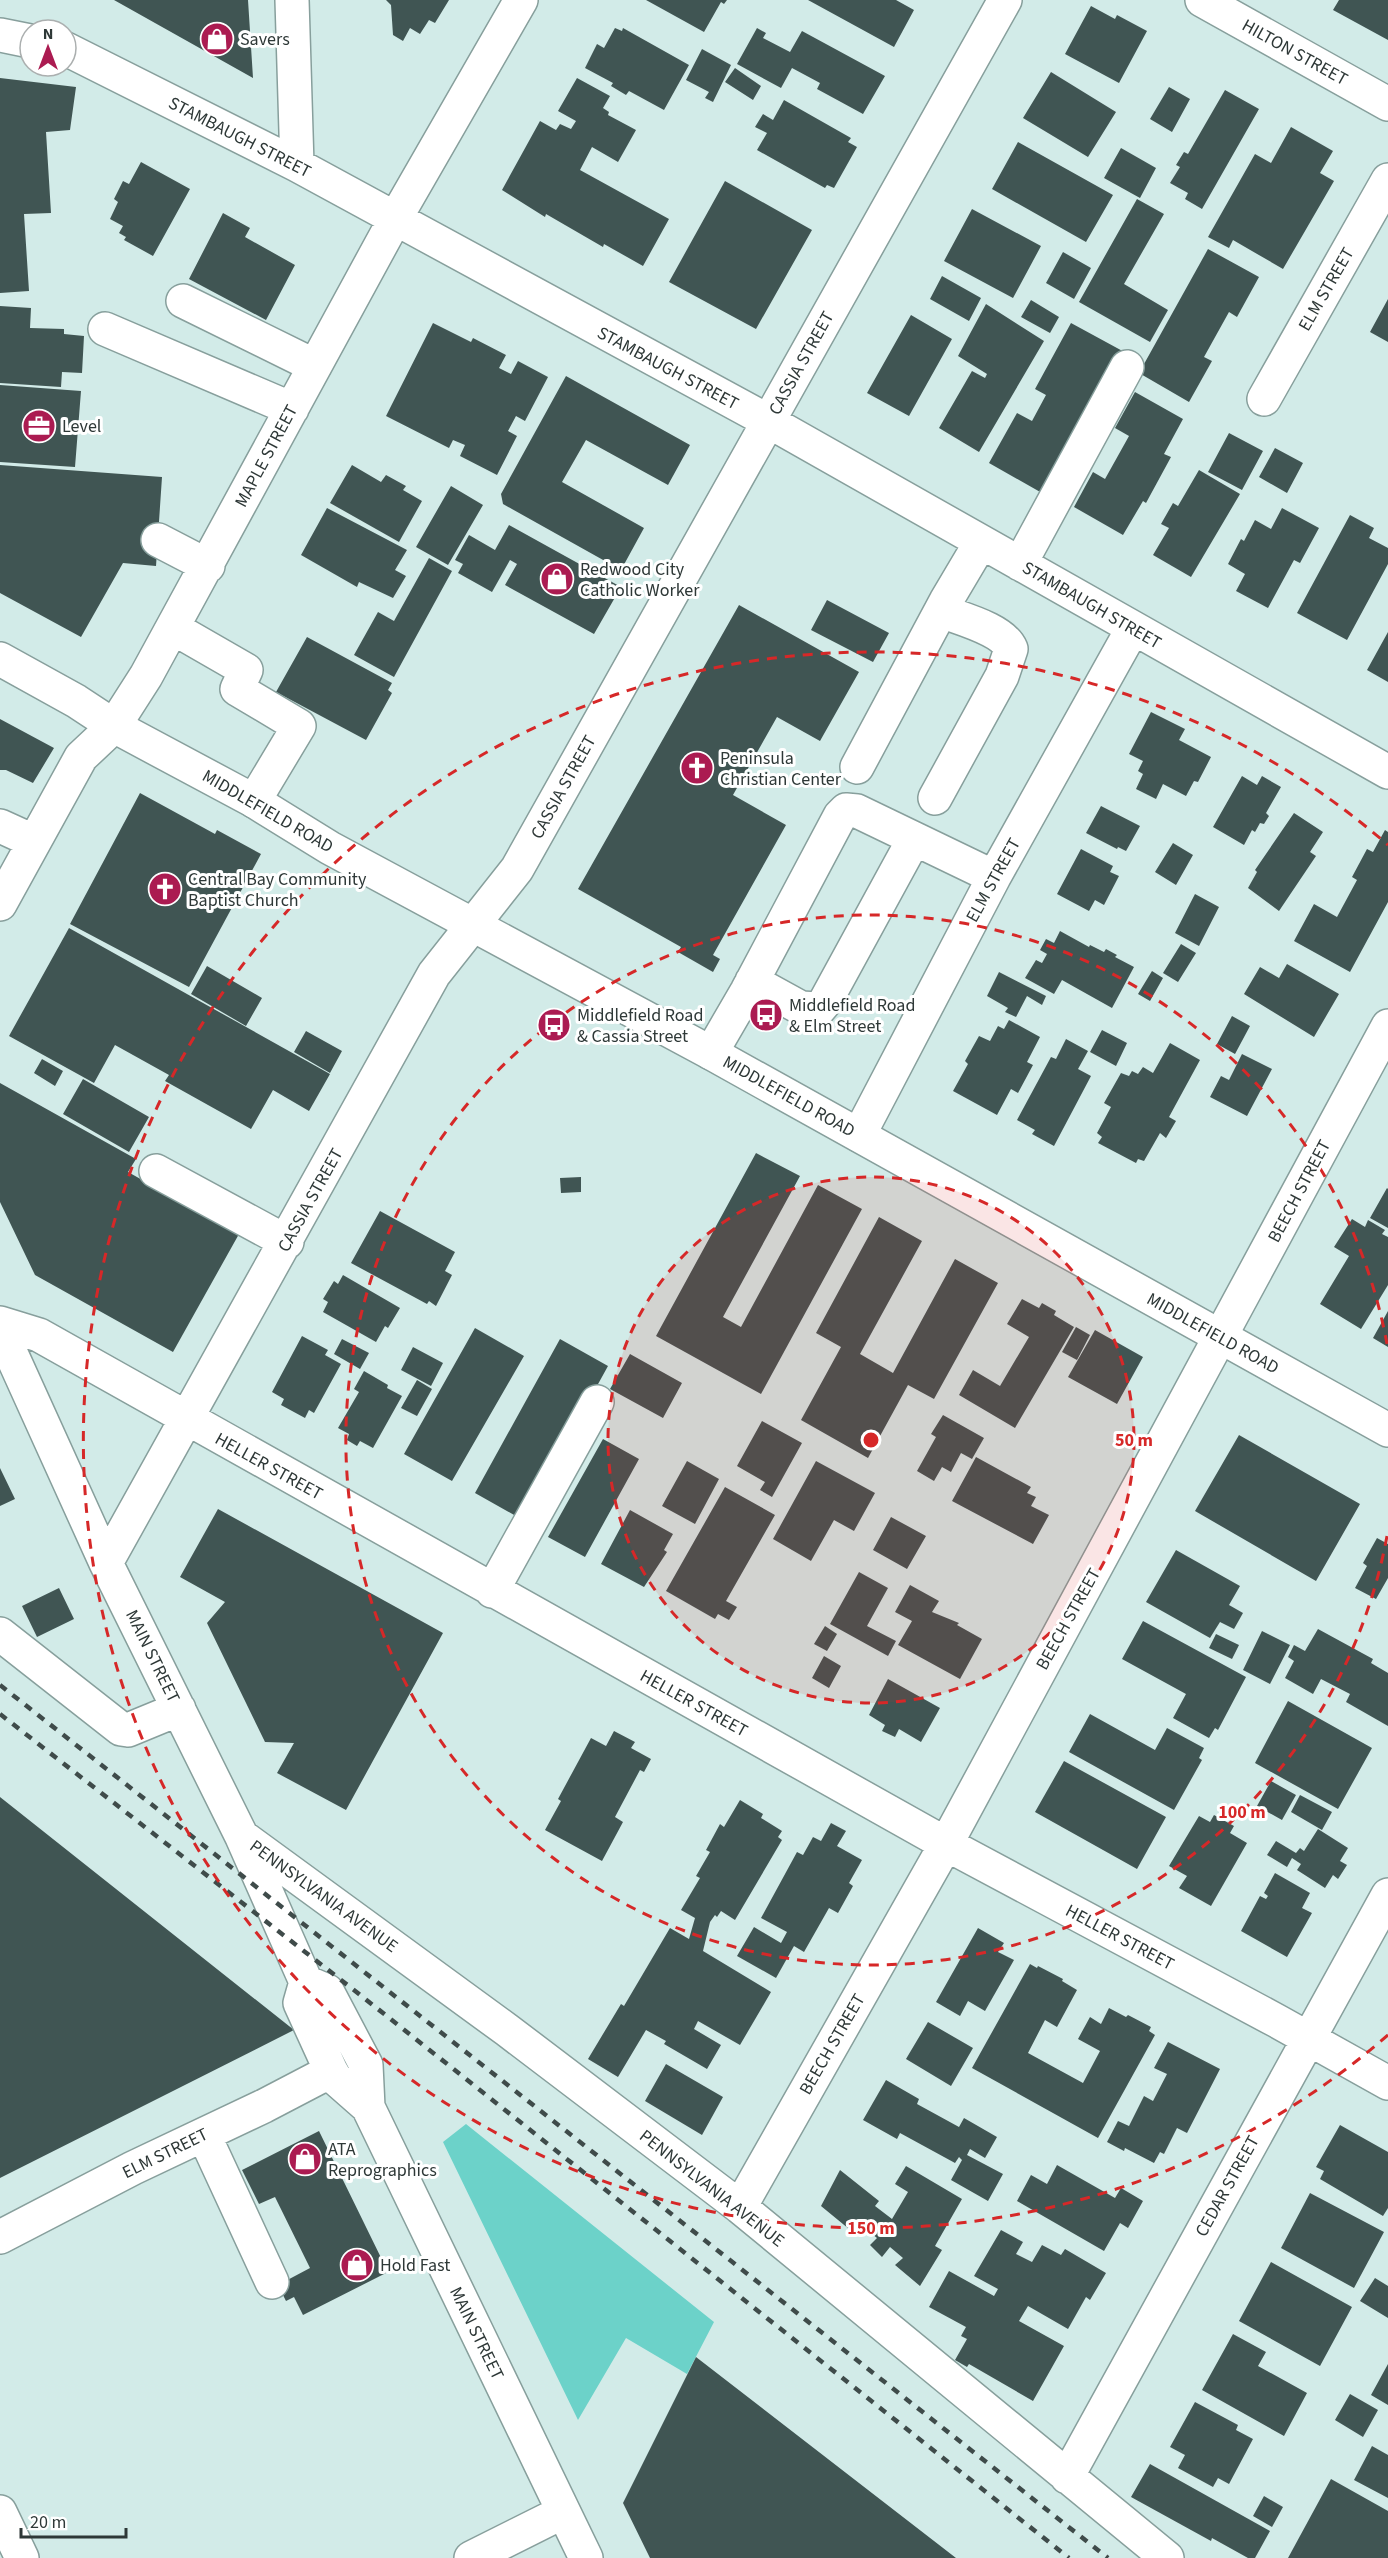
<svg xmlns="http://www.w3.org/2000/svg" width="1388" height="2558" viewBox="0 0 1388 2558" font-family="'Source Sans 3',sans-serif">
<rect width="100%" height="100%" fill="#d2ebe8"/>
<!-- green -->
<path fill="#6cd2c9" d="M466,2124L714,2322L687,2374L626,2338L578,2420L443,2142Z"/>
<!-- building -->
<path fill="#405553" d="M114,0H248L253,78Z
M386,0H449L435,23L429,20L420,34L410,28L403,41L393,35L391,5Z
M646,0H727L724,4L721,2L704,32Z
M808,0H896L914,10L894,47Z
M1339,0H1388V40L1333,10Z
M1091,6L1115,19L1117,15L1147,31L1119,83L1065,54Z
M615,28L622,31L623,28L689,65L664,110L629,91L626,95L611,86L613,83L585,68L597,44L604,48Z
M757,28L766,33L763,38L790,52L802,31L885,76L863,114L817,89L820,83L792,68L781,88L737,64Z
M702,49L731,65L713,102L705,98L709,92L686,80Z
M735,68L761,86L753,100L725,82Z
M1051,72L1116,112L1088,157L1023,118Z
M0,78L76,87L70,130L46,132L51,213L24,214L29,291L0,293Z
M577,78L610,96L603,108L609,112L608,115L636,130L618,162L592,147L580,170L669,219L643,266L604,244L603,247L546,214L545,217L502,190L540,121L556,130L560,124L571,129L576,121L558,111Z
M1169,87L1190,99L1172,132L1150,119Z
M1225,90L1259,109L1202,209L1185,199L1188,193L1170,183L1180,167L1176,165L1184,152L1188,154Z
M784,100L851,138L848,142L857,147L834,188L827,185L825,188L757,150L767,133L755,127L763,114L773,120Z
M1291,127L1333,151L1320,173L1334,181L1283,269L1233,240L1229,248L1208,237L1255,154L1271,163Z
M1018,142L1113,195L1086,242L992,189Z
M1121,148L1156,168L1140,198L1104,178Z
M141,162L190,189L153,256L124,240L126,237L119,233L123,226L110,219L118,202L114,199L123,181L129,184Z
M725,181L812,230L756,329L669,282Z
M1137,199L1164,214L1124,284L1168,310L1150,342L1079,302Z
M972,209L1041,246L1013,298L944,261Z
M223,213L250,228L245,237L295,265L266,320L189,279Z
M1208,249L1259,277L1237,317L1229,312L1204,357L1212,361L1189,402L1139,373Z
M1063,252L1091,268L1074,299L1046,283Z
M942,276L981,298L969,321L930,299Z
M1388,299V342L1370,332Z
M1031,300L1059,317L1050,333L1021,317Z
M986,304L1044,341L979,452L939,428L972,371L985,378L987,374L958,356Z
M0,306L31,308L30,328L64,329V334L84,336L82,373L62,372L61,387L0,383Z
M911,315L952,339L909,416L867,393Z
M433,323L471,342L473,338L506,355L499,368L511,374L518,361L548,377L525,421L516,416L508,431L517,436L497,475L460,456L465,445L453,440L449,448L386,416Z
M1071,323L1128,354L1049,497L989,463L1017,413L1032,421L1046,395L1035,389Z
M566,376L690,445L668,485L586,440L562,482L644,528L621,570L503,504L501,494Z
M0,385L81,391L75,467L0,462Z
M1135,392L1183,419L1164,454L1171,457L1146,503L1143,501L1123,535L1074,507L1093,472L1105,479L1129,436L1115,428Z
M1229,433L1263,451L1242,490L1208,472Z
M1275,448L1303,463L1287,493L1259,477Z
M0,465L162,477L156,566L123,563L81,637L0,593Z
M352,465L381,482L386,475L406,486L403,490L422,501L399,542L330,503Z
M1199,470L1240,494L1191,577L1153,555L1169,528L1161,524L1173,503L1178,506Z
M451,486L483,505L448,565L416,547Z
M327,508L407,550L395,570L406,576L393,598L359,582L357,587L301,555Z
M1282,508L1319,528L1300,563L1294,560L1268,608L1236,591L1245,574L1228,564L1241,539L1244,541L1255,520L1271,529Z
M1350,515L1374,528L1369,538L1388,548V564L1347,640L1297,613Z
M509,525L621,587L594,634L505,585L517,564L510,560L492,592L458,573L463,564L455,560L469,535L495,550Z
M429,558L452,571L394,677L354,655L378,612L394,621Z
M827,600L889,633L873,662L811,630Z
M739,605L859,672L820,741L777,717L733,795L786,825L713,955L720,959L713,972L678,952L681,947L578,889Z
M1388,632V682L1367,670Z
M307,637L392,683L388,690L392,693L366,740L276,692Z
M1151,712L1185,729L1179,740L1211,757L1198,782L1194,781L1186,796L1163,784L1156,799L1136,789L1143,774L1138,771L1143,761L1129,754Z
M0,719L54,748L33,783L6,770H0Z
M1242,776L1257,785L1262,776L1281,787L1266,813L1269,816L1264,824L1260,823L1255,832L1252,830L1244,845L1213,827Z
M140,793L215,834L217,830L261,854L189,987L70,924Z
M1101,806L1140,826L1126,851L1118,847L1117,849L1086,833Z
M1294,813L1323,832L1310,852L1316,856L1279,911L1248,888L1257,872L1255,870Z
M1385,830L1388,832V902L1350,972L1294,941L1314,904L1337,917L1357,880L1352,877L1367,849L1373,852Z
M1173,843L1193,855L1176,885L1155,872Z
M1081,849L1113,866L1110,872L1119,876L1104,905L1095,900L1089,911L1057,894Z
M1195,894L1219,907L1199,946L1175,933Z
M69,928L330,1074L309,1111L273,1090L251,1129L165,1081L169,1075L115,1045L94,1083L9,1036Z
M1060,931L1089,947L1090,945L1104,952L1106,949L1117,955L1115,957L1134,967L1112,1008L1062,980L1054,994L1025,978L1036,960L1042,963L1047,954L1040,950L1046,939L1054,943Z
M1181,944L1196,953L1178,982L1163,973Z
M1287,964L1339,994L1314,1037L1244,994L1260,967L1279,978Z
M207,966L262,998L246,1026L191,994Z
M1152,971L1163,978L1150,1001L1138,994Z
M999,972L1046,996L1042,1005L1027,996L1016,1017L1005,1012L1008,1008L987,996Z
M1232,1016L1250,1026L1235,1054L1217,1044Z
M1009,1020L1040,1037L1027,1062L1033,1065L1018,1093L1011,1089L997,1115L953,1091L968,1064L965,1061L979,1036L990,1041L998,1026L1004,1029Z
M1102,1030L1127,1043L1116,1066L1090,1052Z
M306,1031L342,1051L330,1073L294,1052Z
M1066,1039L1088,1051L1078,1069L1091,1076L1054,1146L1032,1134L1035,1130L1017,1120L1051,1057L1056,1059Z
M1170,1043L1200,1060L1169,1117L1176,1121L1166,1138L1160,1133L1144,1161L1138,1159L1136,1163L1098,1143L1102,1137L1097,1133L1111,1107L1104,1103L1121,1073L1129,1076L1132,1071L1138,1074L1143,1067L1153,1073Z
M1242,1054L1272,1069L1247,1116L1210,1097L1221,1076L1229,1080Z
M42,1059L63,1071L55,1086L34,1073Z
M83,1079L149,1117L129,1152L63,1114Z
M0,1083L136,1159L128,1172L239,1234L173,1352L35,1275L0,1202Z
M756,1153L800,1176L723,1317L741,1327L818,1185L862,1209L761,1394L656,1336Z
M581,1177V1192L561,1193L560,1178Z
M1387,1188L1388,1189V1228L1370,1218Z
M380,1211L455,1252L445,1271L452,1275L436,1306L429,1301L427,1304L351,1263Z
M879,1217L922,1241L860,1354L893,1373L955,1259L998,1283L934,1399L908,1385L868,1458L801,1420L841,1347L816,1333Z
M1352,1219L1365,1227L1368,1220L1385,1230L1382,1234L1388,1237V1285L1361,1329L1320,1304L1349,1256L1334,1247Z
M343,1275L400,1308L388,1328L385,1326L376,1342L323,1312L328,1302L323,1299L334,1281L338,1284Z
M1022,1299L1039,1308L1042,1303L1056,1311L1054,1315L1074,1327L1015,1428L959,1395L973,1370L1000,1386L1029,1337L1007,1324Z
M1388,1311V1347L1373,1338Z
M1076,1327L1090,1335L1077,1360L1062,1352Z
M475,1328L524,1356L452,1481L404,1454Z
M1095,1330L1143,1357L1117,1404L1068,1377Z
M302,1336L328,1350L325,1355L341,1364L314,1413L309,1410L305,1418L281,1405L284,1399L272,1392Z
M342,1339L369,1353L360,1369L334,1354Z
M560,1339L608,1366L523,1520L475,1493Z
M413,1347L443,1363L431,1386L401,1370Z
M630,1354L682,1383L663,1418L610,1389Z
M364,1371L388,1385L387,1388L402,1396L373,1448L360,1441L357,1446L347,1440L349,1434L338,1428L359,1392L354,1389Z
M417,1380L432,1389L417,1416L401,1408Z
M943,1415L984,1438L972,1459L961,1453L951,1472L942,1467L934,1481L917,1471L936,1437L931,1434Z
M762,1421L802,1443L772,1497L760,1490L765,1482L737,1466Z
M1239,1435L1360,1504L1316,1581L1195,1511Z
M603,1439L639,1459L585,1557L548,1537Z
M976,1457L1031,1487L1027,1493L1036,1497L1031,1506L1049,1515L1033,1544L952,1501Z
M687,1461L719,1479L695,1524L662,1506Z
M816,1461L875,1493L854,1531L834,1520L811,1561L773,1539Z
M0,1468L15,1499L0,1506Z
M725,1487L775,1515L726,1601L737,1607L729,1620L718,1614L715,1619L666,1591Z
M218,1509L443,1633L346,1810L277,1773L294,1743L265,1742L207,1623L225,1602L180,1577Z
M630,1510L673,1534L664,1550L667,1552L644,1587L601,1564Z
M891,1517L926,1536L907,1569L873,1550Z
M1377,1538L1388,1544V1578L1376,1599L1355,1588L1367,1566L1363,1563Z
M1176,1550L1240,1586L1229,1605L1243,1613L1234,1629L1220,1622L1210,1638L1146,1602Z
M859,1572L888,1588L867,1626L896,1641L888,1656L830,1624Z
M910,1585L939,1601L932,1612L959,1623L957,1625L982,1639L960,1679L898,1645L912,1621L895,1612Z
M59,1588L74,1619L37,1637L22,1606Z
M1143,1621L1246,1677L1218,1730L1215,1728L1209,1738L1173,1718L1186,1694L1122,1659Z
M825,1626L837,1634L827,1651L814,1644Z
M1318,1629L1373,1659L1371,1663L1388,1673V1726L1346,1702L1350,1694L1321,1679L1313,1694L1285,1678L1294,1661L1288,1657L1294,1645L1305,1651Z
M1262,1631L1290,1645L1270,1684L1243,1670Z
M1216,1634L1239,1645L1232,1659L1209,1648Z
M824,1656L841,1666L829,1688L812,1678Z
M888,1679L940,1708L921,1742L899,1729L895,1737L882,1731L885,1725L869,1715Z
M1288,1701L1372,1748L1338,1809L1255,1763Z
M1090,1714L1155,1750L1167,1728L1204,1748L1199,1758L1202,1760L1174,1810L1069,1752Z
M614,1731L635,1742L631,1748L651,1759L644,1772L640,1770L615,1817L623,1822L602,1861L545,1830L561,1801L558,1799L591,1738L606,1746Z
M1064,1761L1166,1817L1137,1869L1035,1812Z
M1271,1781L1296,1795L1282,1820L1257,1806Z
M1300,1795L1332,1812L1322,1830L1291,1812Z
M0,1797L294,2030L0,2178Z
M740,1800L763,1814L761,1818L782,1831L778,1837L782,1840L735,1920L721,1911L717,1917L715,1915L710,1922L703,1951L771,1992L740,2045L698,2021L694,2029L721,2045L707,2069L664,2044L666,2041L646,2030L618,2077L588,2059L621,2004L624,2006L670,1928L689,1939L695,1918L681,1910L700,1878L696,1876L710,1852L706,1850L720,1824L724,1827Z
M1214,1815L1234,1826L1230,1833L1247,1843L1211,1906L1179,1888L1187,1876L1169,1866L1199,1816L1210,1822Z
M831,1823L846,1831L837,1846L862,1860L849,1883L853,1886L838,1913L829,1908L804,1952L794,1946L776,1978L737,1956L754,1927L781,1943L787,1932L761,1918L797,1852L803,1855L813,1837L821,1841Z
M1318,1829L1348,1848L1340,1861L1347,1865L1338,1879L1333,1875L1325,1888L1297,1870L1301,1864L1292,1858L1287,1867L1267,1855L1276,1841L1296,1853L1300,1848L1304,1851Z
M1275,1873L1310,1893L1302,1908L1312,1913L1287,1957L1241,1931L1260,1896L1266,1899L1268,1896L1264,1893Z
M978,1928L1004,1943L998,1952L1014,1960L985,2011L968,2001L960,2016L936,2002Z
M1030,1964L1037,1968L1038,1966L1063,1979L1062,1981L1077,1990L1057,2027L1045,2020L1028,2053L1083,2083L1100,2051L1078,2039L1090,2017L1101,2024L1109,2008L1126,2017L1128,2015L1151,2027L1149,2031L1155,2035L1098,2138L972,2068Z
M928,2022L973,2048L951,2086L906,2059Z
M1168,2042L1220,2069L1187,2133L1177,2128L1164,2154L1160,2152L1154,2163L1125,2148L1124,2151L1107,2142L1118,2121L1129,2126L1144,2096L1153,2101L1167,2074L1154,2068Z
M666,2064L723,2097L702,2135L645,2101Z
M886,2080L919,2099L917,2104L959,2127L964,2118L997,2137L985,2158L970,2149L967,2155L1003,2174L988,2201L951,2180L962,2160L959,2157L955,2163L900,2133L897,2139L863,2120Z
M1340,2125L1388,2152V2208L1383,2216L1320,2179L1324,2171L1316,2167Z
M319,2131L388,2272L303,2315L294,2297L286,2301L278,2285L310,2268L275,2197L259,2204L242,2170Z
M1057,2165L1115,2198L1121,2188L1143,2201L1128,2228L1120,2223L1104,2251L1017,2201L1031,2175L1047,2184Z
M906,2166L962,2199L935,2246L942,2250L920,2286L895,2265L903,2258L890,2247L882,2257L870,2245L877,2238L855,2220L849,2229L821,2206L840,2170L879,2201L875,2206L892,2219L908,2192L895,2184Z
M1310,2193L1384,2232L1354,2288L1281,2248Z
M1001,2230L1023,2242L1016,2254L1032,2262L1042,2245L1061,2255L1065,2249L1106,2273L1090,2300L1086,2297L1068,2329L1028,2306L1019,2321L1064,2346L1033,2401L969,2364L967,2367L955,2360L967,2339L961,2336L966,2327L929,2307L949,2271L994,2296L998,2289L974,2276Z
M1271,2262L1352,2307L1320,2366L1239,2321Z
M1375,2278L1388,2286V2318L1360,2301Z
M1233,2334L1266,2352L1258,2366L1307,2393L1284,2436L1202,2390Z
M696,2357L956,2558H650L623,2503Z
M1388,2364V2405L1371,2395Z
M1350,2394L1378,2410L1363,2437L1335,2420Z
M1195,2402L1238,2425L1236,2430L1253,2439L1229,2484L1218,2478L1213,2487L1178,2468L1185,2455L1170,2447Z
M1372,2446L1388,2455V2498L1354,2480Z
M1150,2464L1270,2531L1255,2558H1248L1212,2538L1211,2541L1131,2497Z
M1331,2479L1388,2511V2558H1288Z
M1264,2496L1283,2507L1272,2527L1253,2516Z"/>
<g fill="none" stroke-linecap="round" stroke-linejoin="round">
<defs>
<path id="minor" d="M292,0L297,165
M1202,0L1388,104
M0,35L30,41
M66,49L297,165L768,421L1388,772
M183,301L315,366
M105,329L292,409
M1264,399L1388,180
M158,540L208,566
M1020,564L1127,367
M173,628L246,670L237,689L299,726L254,801
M857,767L946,601L981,542
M935,798L1002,676L1011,649C1003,629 961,619 941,611
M0,826L33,841
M0,904L81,757L114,726L146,676L395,219L521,0
M752,981L801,1008L819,1009L825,1002L914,839
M711,1053L747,991L840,816L846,810L857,811L994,877
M859,1135L994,877L1133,628
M156,1171L287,1242
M0,1323L39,1335L946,1844L1277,2021L1388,2083
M0,1329L106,1563L242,1837L306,1982L300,2003L331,2071L335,2078L368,2107L586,2558
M106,1563L434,974L517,869L1005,0
M492,1591L597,1402
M0,1634L121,1729L128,1730L179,1709
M244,1838L507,2030L740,2207L1167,2558
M306,1982L327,1991L366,2065L368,2107
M204,2135L272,2282
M740,2207L946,1844L1388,1026
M0,2237L133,2168L264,2106L331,2071
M1067,2477L1388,1895
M0,2512L22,2558
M471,2558L563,2512"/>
<path id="major" d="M0,659L76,701L114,726L254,801L330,848L711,1053L1388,1430"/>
</defs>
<!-- minor casing -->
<use href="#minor" stroke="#879f9c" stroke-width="36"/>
<!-- major casing -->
<use href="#major" stroke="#879f9c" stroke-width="36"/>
<!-- minor -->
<use href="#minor" stroke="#fff" stroke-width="33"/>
<!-- major -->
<use href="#major" stroke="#fff" stroke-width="33"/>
<!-- rail -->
<path stroke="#3f4b4a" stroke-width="4.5" stroke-dasharray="8 8" stroke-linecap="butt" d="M0,1685L1108,2558
M0,1714L359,1994L1069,2558"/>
</g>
<!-- distance rings -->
<circle cx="871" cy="1440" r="263" fill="#d62828" fill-opacity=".12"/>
<g fill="none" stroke="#d62828" stroke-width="3" stroke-dasharray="10 8">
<circle cx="871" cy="1440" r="263"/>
<path d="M1387 1536A525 525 0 1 1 1387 1344"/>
<path d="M1388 2035A788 788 0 1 1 1388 845"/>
</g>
<!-- icons -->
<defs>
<symbol id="shop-disc" viewBox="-11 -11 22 22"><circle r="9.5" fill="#ab1b51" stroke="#fff"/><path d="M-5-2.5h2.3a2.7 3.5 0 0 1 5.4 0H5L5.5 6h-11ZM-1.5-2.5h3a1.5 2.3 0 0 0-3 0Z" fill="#fff"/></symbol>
<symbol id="office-disc" viewBox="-11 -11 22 22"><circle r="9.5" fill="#ab1b51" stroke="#fff"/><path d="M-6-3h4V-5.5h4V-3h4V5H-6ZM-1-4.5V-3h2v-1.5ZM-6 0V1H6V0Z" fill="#fff"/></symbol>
<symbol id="church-disc" viewBox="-11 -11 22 22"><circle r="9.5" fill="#ab1b51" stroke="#fff"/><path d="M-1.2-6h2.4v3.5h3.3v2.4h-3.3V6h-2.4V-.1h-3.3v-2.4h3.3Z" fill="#fff"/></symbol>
<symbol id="bus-disc" viewBox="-11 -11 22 22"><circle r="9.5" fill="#ab1b51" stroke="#fff"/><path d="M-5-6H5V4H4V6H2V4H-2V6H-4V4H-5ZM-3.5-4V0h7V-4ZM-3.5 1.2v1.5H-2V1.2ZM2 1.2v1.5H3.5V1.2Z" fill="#fff"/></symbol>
</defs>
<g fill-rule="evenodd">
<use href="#shop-disc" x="198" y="20" width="38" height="38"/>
<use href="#office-disc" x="20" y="407" width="38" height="38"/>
<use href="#shop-disc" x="538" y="560" width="38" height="38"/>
<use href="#church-disc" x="678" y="749" width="38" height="38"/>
<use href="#church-disc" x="146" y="870" width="38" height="38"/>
<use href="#bus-disc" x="747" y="996" width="38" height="38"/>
<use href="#bus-disc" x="535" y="1006" width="38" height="38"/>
<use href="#shop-disc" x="286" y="2140" width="38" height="38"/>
<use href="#shop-disc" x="338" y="2246" width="38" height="38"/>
</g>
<g text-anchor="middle" stroke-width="6" stroke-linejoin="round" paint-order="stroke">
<!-- poi labels -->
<g font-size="18" fill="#2e3837" stroke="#fff" text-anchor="start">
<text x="240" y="45">Savers</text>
<text x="62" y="432">Level</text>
<text x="580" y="575">Redwood City<tspan x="580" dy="21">Catholic Worker</tspan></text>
<text x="720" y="764">Peninsula<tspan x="720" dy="21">Christian Center</tspan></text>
<text x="188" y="885">Central Bay Community<tspan x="188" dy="21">Baptist Church</tspan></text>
<text x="789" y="1011">Middlefield Road<tspan x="789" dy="21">&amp; Elm Street</tspan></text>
<text x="577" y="1021">Middlefield Road<tspan x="577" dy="21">&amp; Cassia Street</tspan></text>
<text x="328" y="2155">ATA<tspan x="328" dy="21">Reprographics</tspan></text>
<text x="380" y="2271">Hold Fast</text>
</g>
<!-- street labels -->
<g font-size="18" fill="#2e3837" stroke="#fff">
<text transform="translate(1295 52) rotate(29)" y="6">HILTON STREET</text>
<text transform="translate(240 137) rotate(27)" y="6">STAMBAUGH STREET</text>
<text transform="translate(1326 289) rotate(-60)" y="6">ELM STREET</text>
<text transform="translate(801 363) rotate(-61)" y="6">CASSIA STREET</text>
<text transform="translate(668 368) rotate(28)" y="6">STAMBAUGH STREET</text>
<text transform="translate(266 456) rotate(-62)" y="6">MAPLE STREET</text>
<text transform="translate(1092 605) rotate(30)" y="6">STAMBAUGH STREET</text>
<text transform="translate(563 787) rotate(-61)" y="6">CASSIA STREET</text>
<text transform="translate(268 811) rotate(30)" y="6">MIDDLEFIELD ROAD</text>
<text transform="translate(993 880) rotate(-61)" y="6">ELM STREET</text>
<text transform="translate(789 1096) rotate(29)" y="6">MIDDLEFIELD ROAD</text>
<text transform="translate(1299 1191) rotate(-62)" y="6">BEECH STREET</text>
<text transform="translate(310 1200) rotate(-61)" y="6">CASSIA STREET</text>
<text transform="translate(1213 1333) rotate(29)" y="6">MIDDLEFIELD ROAD</text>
<text transform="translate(269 1466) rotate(29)" y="6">HELLER STREET</text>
<text transform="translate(1068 1619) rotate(-61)" y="6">BEECH STREET</text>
<text transform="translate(153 1656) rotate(64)" y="6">MAIN STREET</text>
<text transform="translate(694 1703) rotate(29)" y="6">HELLER STREET</text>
<text transform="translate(324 1896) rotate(36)" y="6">PENNSYLVANIA AVENUE</text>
<text transform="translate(1120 1937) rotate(28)" y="6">HELLER STREET</text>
<text transform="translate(832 2044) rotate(-60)" y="6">BEECH STREET</text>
<text transform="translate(165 2153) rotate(-26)" y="6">ELM STREET</text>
<text transform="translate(1227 2186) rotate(-61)" y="6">CEDAR STREET</text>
<text transform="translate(712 2188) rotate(38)" y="6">PENNSYLVANIA AVENUE</text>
<text transform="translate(477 2333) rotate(64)" y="6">MAIN STREET</text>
</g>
</g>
<circle cx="871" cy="1440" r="9" fill="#d62828" stroke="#fff" stroke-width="3"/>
<g font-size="18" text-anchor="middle" font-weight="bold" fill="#d62828" stroke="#fff" stroke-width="6" stroke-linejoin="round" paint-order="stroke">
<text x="1134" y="1446">50 m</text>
<text x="1242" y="1818">100 m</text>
<text x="871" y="2234">150 m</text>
</g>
<!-- north arrow -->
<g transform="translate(48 48)"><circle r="28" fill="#ffffff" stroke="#abafaf" stroke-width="1.5"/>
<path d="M0-4.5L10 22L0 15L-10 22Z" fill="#ab1b51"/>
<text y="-9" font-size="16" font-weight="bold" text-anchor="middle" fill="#2e3837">N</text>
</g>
<!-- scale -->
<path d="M21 2528v9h105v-9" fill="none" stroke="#2e3837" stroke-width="3"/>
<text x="30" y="2528" font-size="18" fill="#2e3837" stroke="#ffffff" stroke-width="4.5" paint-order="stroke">20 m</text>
</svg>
